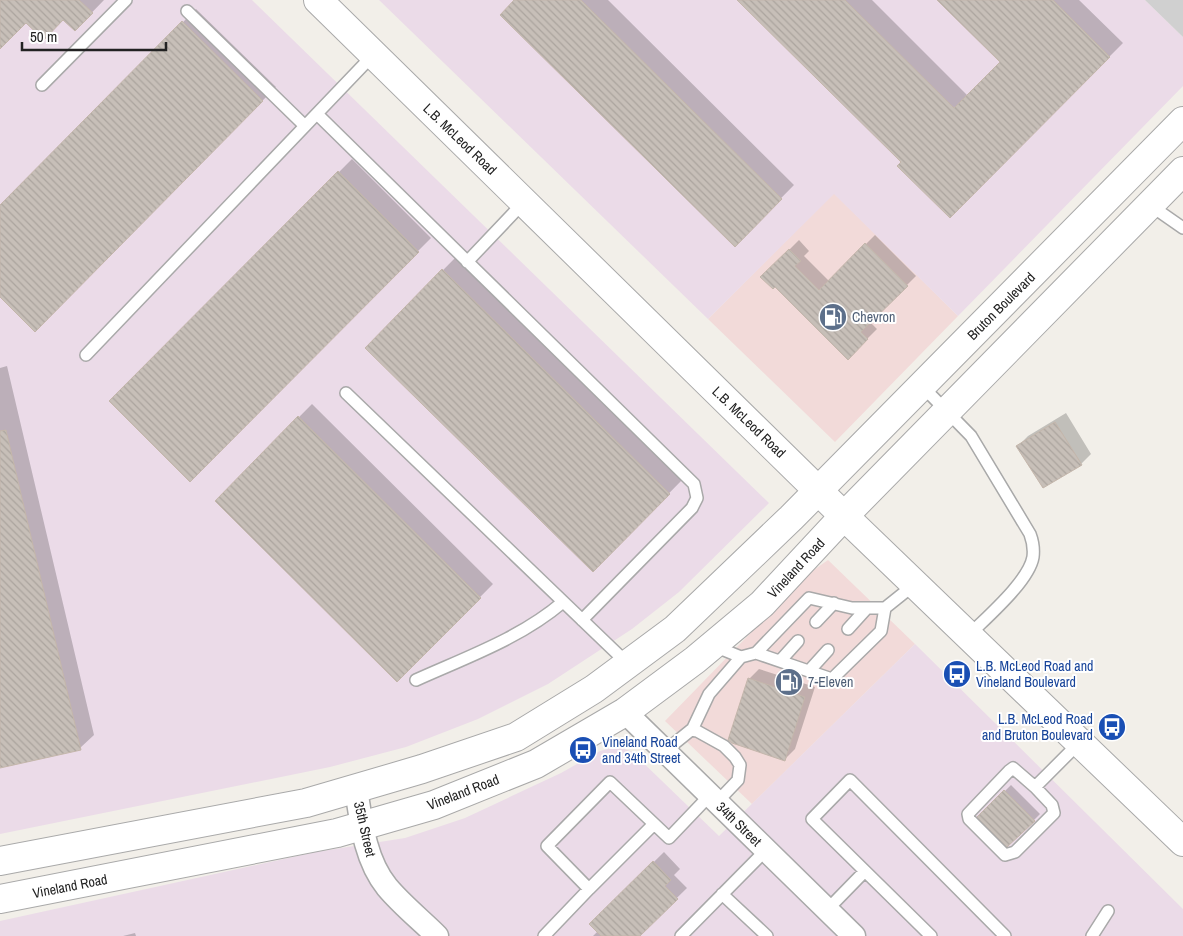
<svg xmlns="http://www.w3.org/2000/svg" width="1183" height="936" viewBox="0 0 1183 936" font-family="'Archivo Narrow',sans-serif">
<defs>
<pattern id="building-back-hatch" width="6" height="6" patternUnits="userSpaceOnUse" patternTransform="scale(1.25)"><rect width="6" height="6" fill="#c7bfb8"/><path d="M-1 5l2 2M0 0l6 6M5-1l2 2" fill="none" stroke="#aba49e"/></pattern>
</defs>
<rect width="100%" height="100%" fill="#f2efe9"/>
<!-- commercial -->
<path fill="#f2dad9" d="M834,193L958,316L835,442L708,319Z
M828,560L915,644L752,804L665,721L808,574Z"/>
<!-- industrial -->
<path fill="#ebdbe8" d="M0,0H252L769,503L679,592L632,629L548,684L478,719L406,747L330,767L0,834Z
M379,0H1145L1183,37V86L958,316L834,194L708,319Z
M915,644L1183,909V936H0V921L316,852L405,838L465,818L561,773L600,751L612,748H622L632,752L719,836Z"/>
<!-- religious -->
<path fill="#d0d0d0" d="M1145,0H1183V37Z"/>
<!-- shadow -->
<path fill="#0003" d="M0,0H104L75,30L63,19L26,21L0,47Z
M516,0H608L794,185L735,245Z
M739,0H872L968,96L1002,62L939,0H1079L1123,43L950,217L903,162Z
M196,9L276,87L35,330L0,295V207Z
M352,159L431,238L190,480L111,401Z
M875,235L916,276L870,322L877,329L848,358L775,286L762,277L799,240L809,251L804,256L829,281Z
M456,257L682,480L593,571L366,348Z
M7,366L94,735L80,748L0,767V368Z
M312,404L493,584L397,681L216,501Z
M1066,413L1091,454L1081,464L1018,446L1028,436Z
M759,669L815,687L795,749L785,759L749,679Z
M1011,785L1040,814L1034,820L979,817Z
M664,852L680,869L674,875L687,888L638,936H593L598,931L591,924Z
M135,933L136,936H123Z"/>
<!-- building -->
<path fill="url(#building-back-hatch)" stroke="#c4b6ab" d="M0,0H79L93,13L75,31L63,20L44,40L26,23L0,49Z
M514,0H581L782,199L735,247L500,15Z
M737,0H845L954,108L1000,62L937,0H1053L1110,57L950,218L897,166L901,162Z
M182,21L263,101L35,332L0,297V205Z
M338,171L419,252L190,482L109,401Z
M865,243L908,286L861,332L868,339L848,360L775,287L773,289L760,277L789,249L801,261L795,266L819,290Z
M442,269L670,494L593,572L365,348Z
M298,416L481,598L397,682L215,501Z
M1055,422L1082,465L1043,488L1016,446Z
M6,430L81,750L0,768V431Z
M748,678L805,697L785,761L732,743L728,740Z
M1004,790L1035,821L1007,847L977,817Z
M653,861L671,880L665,886L678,899L640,936H601L589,924Z"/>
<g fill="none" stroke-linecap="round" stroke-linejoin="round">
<defs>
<path id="service" d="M187,11L305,126
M42,85L126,0
M317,114L694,484L697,498L692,508L582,620
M1150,205L1183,228
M467,262L524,202
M86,355L373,55
M922,386L971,436L1030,534C1033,542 1034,549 1033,557C1029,581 987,617 969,635
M346,393L628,664
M816,622L834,603
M848,629L867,608
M714,646L741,657L756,653L809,598L852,608H885L915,584
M756,653L832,679L881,631L885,608
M780,661L798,641
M809,671L828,650
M416,680C467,657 521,638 563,602
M692,730L709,694L741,657
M665,751L691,730L697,731L724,746L735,757L740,765L738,780L717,802
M1035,787L1052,805L1054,813L1015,852L1005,855L969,819L968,814L1009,771L1013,768L1035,787L1080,742
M654,824L589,889L547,846L610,782L669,838L710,795
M722,894L767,936
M827,910L865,871
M544,936L589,889
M681,936L766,850
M931,936L812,819L850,780L1005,936
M1092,936L1108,911"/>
<path id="minor" d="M625,712L854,936
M356,788C361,822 365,860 387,887C402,905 421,920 437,936"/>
<path id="tertiary" d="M318,0L844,516L1183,842
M0,861L306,803L422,769L516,737L594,689L675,629L791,518L1183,121
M0,899L337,833L434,805L536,764L625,712L695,660L762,604L844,516L1183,171"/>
</defs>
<!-- service casing -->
<use href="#service" stroke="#a9a9a9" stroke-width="14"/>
<!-- minor casing -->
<use href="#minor" stroke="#a9a9a9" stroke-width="25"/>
<!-- tertiary casing -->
<use href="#tertiary" stroke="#a9a9a9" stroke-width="30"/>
<!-- service -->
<use href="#service" stroke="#fff" stroke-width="11"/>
<!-- minor -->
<use href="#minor" stroke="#fff" stroke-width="22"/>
<!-- tertiary -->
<use href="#tertiary" stroke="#fff" stroke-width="28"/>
</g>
<!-- icons -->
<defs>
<symbol id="fuel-disc" viewBox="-11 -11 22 22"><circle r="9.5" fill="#5c6f8a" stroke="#fff"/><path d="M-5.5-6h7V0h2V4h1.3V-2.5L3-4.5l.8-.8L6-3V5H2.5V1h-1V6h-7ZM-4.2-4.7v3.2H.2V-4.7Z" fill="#fff"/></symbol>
<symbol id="bus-disc" viewBox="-11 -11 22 22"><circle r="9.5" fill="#1a4fb4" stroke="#fff"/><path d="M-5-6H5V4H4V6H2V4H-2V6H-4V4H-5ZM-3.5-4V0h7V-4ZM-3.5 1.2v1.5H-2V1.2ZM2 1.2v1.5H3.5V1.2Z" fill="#fff"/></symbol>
</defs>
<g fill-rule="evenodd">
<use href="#fuel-disc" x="817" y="301" width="32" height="32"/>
<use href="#bus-disc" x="941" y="658" width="32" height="32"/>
<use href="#fuel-disc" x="773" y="666" width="32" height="32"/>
<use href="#bus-disc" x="1096" y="711" width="32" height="32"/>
<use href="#bus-disc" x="567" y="734" width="32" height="32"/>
</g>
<g text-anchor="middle" stroke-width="4" stroke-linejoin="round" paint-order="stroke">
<!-- street labels -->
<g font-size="14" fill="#222" stroke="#fff">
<text transform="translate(460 139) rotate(44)" y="5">L.B. McLeod Road</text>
<text transform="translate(1001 306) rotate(-45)" y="5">Bruton Boulevard</text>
<text transform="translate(749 422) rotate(44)" y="5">L.B. McLeod Road</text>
<text transform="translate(796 568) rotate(-47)" y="5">Vineland Road</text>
<text transform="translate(463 792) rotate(-21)" y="5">Vineland Road</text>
<text transform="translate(739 824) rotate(44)" y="5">34th Street</text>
<text transform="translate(365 829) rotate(77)" y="5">35th Street</text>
<text transform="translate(70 886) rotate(-11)" y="5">Vineland Road</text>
</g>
<!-- service labels -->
<g font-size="14" fill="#4e5e75" stroke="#fff" text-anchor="start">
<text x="852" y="322">Chevron</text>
<text x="808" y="687">7-Eleven</text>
</g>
<!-- transit labels -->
<g font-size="14" fill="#164399" stroke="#fff" text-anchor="start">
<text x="976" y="671">L.B. McLeod Road and<tspan x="976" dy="16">Vineland Boulevard</tspan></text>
<text x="1093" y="724" text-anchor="end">L.B. McLeod Road<tspan x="1093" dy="16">and Bruton Boulevard</tspan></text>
<text x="602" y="747">Vineland Road<tspan x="602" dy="16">and 34th Street</tspan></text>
</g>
</g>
<!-- scale -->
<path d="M22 42v8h144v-8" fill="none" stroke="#222222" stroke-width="2.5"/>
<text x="30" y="42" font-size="15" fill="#222222" stroke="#ffffff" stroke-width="4" paint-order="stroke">50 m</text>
</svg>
